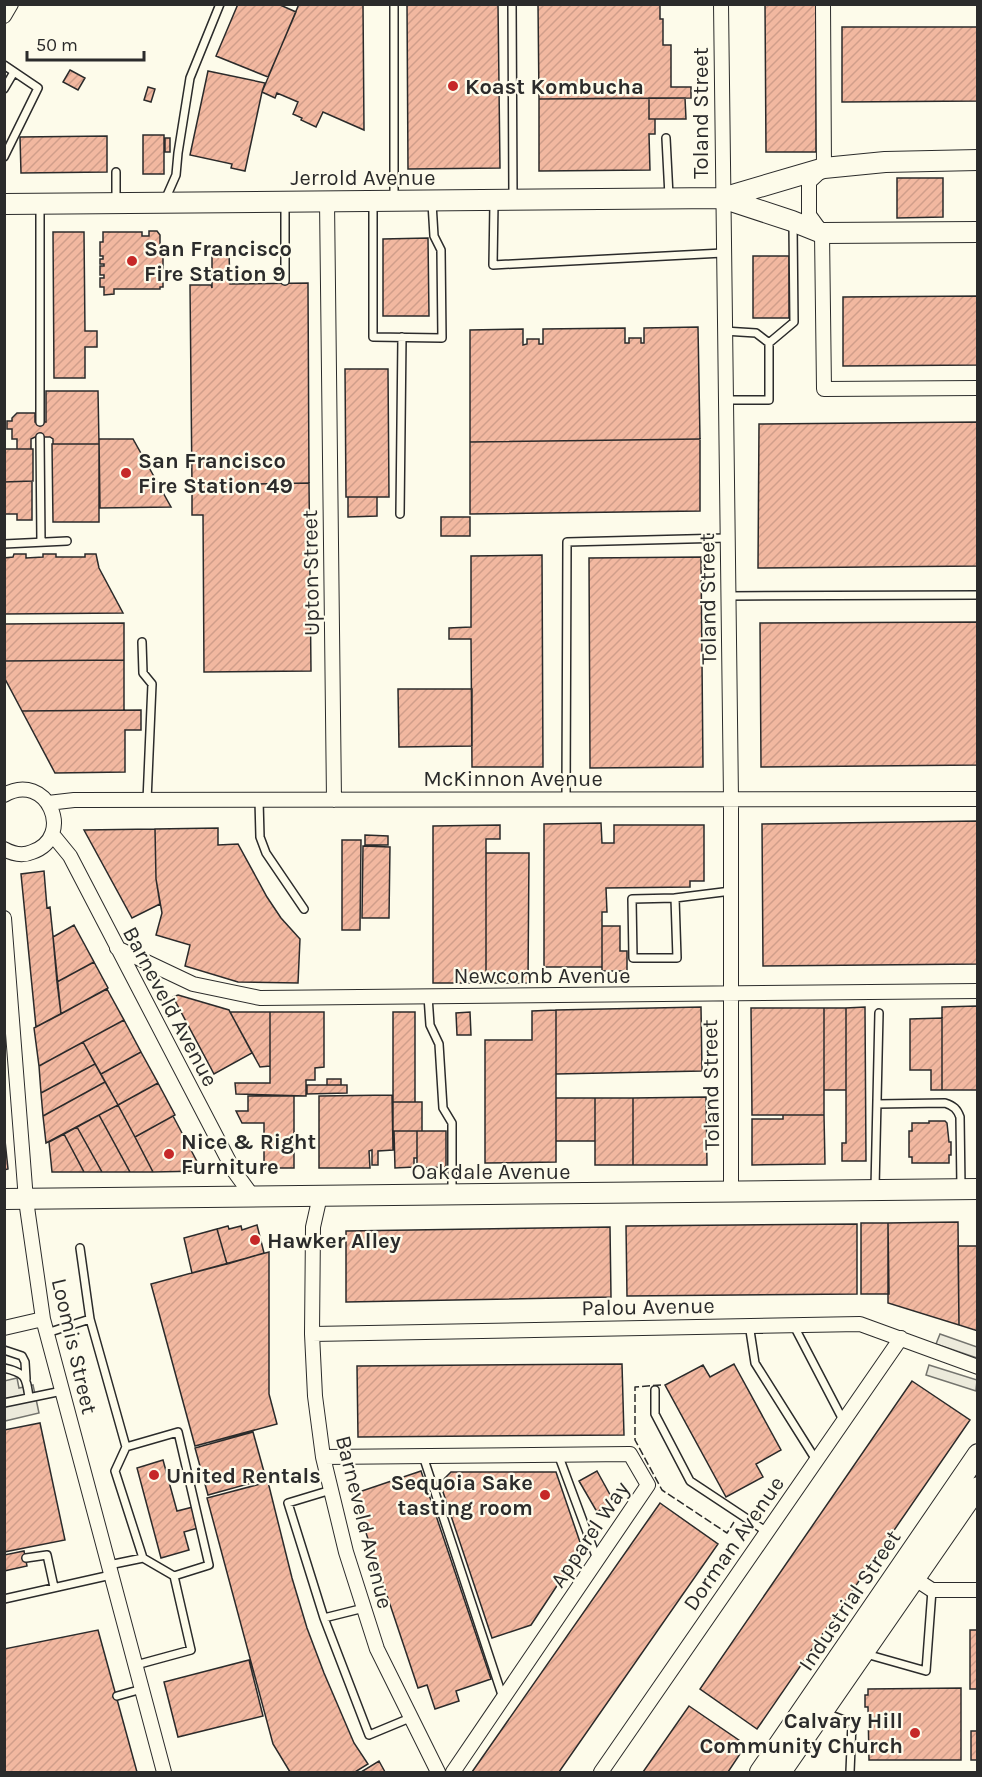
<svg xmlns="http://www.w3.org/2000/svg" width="982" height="1777" viewBox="0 0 982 1777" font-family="Karla,sans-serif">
<defs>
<pattern id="building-hatch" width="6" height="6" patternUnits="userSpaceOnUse" patternTransform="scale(1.5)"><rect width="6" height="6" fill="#f2b8a0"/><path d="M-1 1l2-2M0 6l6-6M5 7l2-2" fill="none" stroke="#d09e8a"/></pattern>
</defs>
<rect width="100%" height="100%" fill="#fdfbea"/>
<!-- parking -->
<path fill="#eceadb" stroke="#74746e" stroke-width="1.5" d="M940,1334L977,1347V1358L936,1344Z
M929,1365L977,1380L976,1391L926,1375Z
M17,1378L19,1388L33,1385L39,1413L5,1421L4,1381Z"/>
<!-- building -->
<path fill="url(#building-hatch)" stroke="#2b2b2b" stroke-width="1.5" d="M238,4H278L296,12L268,77L216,56Z
M299,4H363L364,130L323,112L316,127L301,120L302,118L293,114L298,102L277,93L275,98L262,92Z
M407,4H498L500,168L408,169Z
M538,4H660V19H663V45H671V87H691V98L539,99Z
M765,4H816V152H766Z
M842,27H978V101L842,102Z
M70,70L85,78L78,90L63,82Z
M208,71L265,83L262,92L245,171L231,168L232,164L190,155Z
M148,87L155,89L151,102L144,100Z
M649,98H685L686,119H649Z
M649,98V119H655V134H649L650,170L539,171V99Z
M143,135H164V174H143Z
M107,136V172L21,173L20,137Z
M165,138H170V152H165Z
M897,178H943V217L897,218Z
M149,231H157L160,235V249H163V287H160V289H114V294L104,295V287H100V278H104V275H100V266H104V264H100V259H103V256H100V242H103V232H142V236H149Z
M53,232H84L85,331H97V347H85V378H54Z
M428,238L429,316H383V239Z
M212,253H229L230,284L308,283L309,483L192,485L190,285H211L212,288Z
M753,256H789V318H753Z
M978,296V365L843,366V297Z
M698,327L700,439L470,442V330L523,329V345L527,344V339H539V344H543V329L625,328V343H629V338H641V343H644V328Z
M345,369H388L389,497H346Z
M46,391H98L99,444H53V439L50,437H35L31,439V449H17V439H12V429H7V421H12V418L17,413H35V422H46Z
M978,422V566L758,568L759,424Z
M99,439H133L171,507L100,508Z
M700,439V511L470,514V442Z
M52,444H99V522H53Z
M4,449H33V481L4,482Z
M32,481V520H17V514H4V482Z
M309,483L311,671L204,672L203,515H192V485Z
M348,497H377V516L348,517Z
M441,517H470V536H441Z
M14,554H26V558L43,557V554H56V557H85V554H96L99,568L123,613L4,614V558L13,557Z
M542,555L543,767H472L471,639H449V628L471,627V556Z
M701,557L703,767L590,768L589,558Z
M978,622V765L761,767L760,623Z
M124,623V660L4,661V624Z
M124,660V710L22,711L4,677V661Z
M398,689H472V746L399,747Z
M141,710V730H125V772L55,773L22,711Z
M978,821V964L763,966L762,824Z
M601,823L602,843H614V825H704V881H690V887L606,888L607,912H602V967H544V824Z
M500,825V839H486V983H433V826Z
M218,828V845L238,844L267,897L281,918L300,939L298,983L238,982L185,966L190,945L156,935L162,913L156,879L155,829Z
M155,829L156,879L160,904L132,918L84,830Z
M365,835L388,836V845H365Z
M342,840H361L360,930H342Z
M363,846L390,847L389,918H362Z
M486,853H529L528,983H486Z
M44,871L47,908L50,907L61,1014L36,1027L21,874Z
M74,925L94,962L57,982L53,937Z
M602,926H620V951H627V971H602Z
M94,962L108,988L61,1014L57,982Z
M107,989L124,1020L39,1066L34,1028Z
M178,995L229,1010L252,1053L214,1074L173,997Z
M977,1006V1090H942V1007Z
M701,1007L702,1071L556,1074V1010Z
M865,1007L866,1161H842V1143H846V1008Z
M751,1008H824V1115H752Z
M824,1008H846V1090H824Z
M556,1010V1162L485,1163V1040H532V1011Z
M230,1012H270V1066L260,1067Z
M270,1012H324V1067L315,1068V1080H306V1096L236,1094L235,1083H270Z
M393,1012H415V1102H393Z
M470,1012L471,1035H457L456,1013Z
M942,1018V1090H931V1070H910V1019Z
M124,1020L141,1052L101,1074L83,1042Z
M83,1042L95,1064L41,1093L39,1066Z
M141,1052L158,1083L118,1105L101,1074Z
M95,1064L105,1082L43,1116L41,1093Z
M327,1079H341V1085H327Z
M105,1082L118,1105L46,1143L43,1116Z
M158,1083L175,1115L135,1137L118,1105Z
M307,1085H347V1093L307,1094Z
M392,1095L393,1150L378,1151V1165H372V1150L369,1151L370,1168H319V1096Z
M248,1096H294V1168H264V1123H242L236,1111H248Z
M706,1097L707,1165H633V1098Z
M556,1098H595V1141H556Z
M595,1098H633V1165H595Z
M393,1102H422V1131H393Z
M118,1105L135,1137L153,1172H130L99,1115Z
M99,1115L130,1172H102L77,1127Z
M783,1115H824L825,1164L752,1165V1119H783Z
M173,1116L202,1171L153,1172L135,1137Z
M929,1121H945L947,1123L949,1142H951V1155H949V1163H912V1157H909V1131H912V1123H929Z
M77,1127L102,1172H84L64,1134Z
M4,1131L8,1169L4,1170Z
M394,1131H417V1158H414V1167L395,1168Z
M417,1131H446V1167L417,1168Z
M64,1134L84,1172H52L49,1142Z
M958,1222L959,1325L888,1303V1223Z
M861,1223H888L889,1294H861Z
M857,1224V1294L627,1296L626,1226Z
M257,1225L264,1253L227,1264L217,1229L228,1226L229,1229L241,1226L242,1230Z
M610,1227L611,1297L346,1302V1231Z
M217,1229L227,1264L192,1273L184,1238Z
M958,1246H978V1331L959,1325Z
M269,1252V1394L277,1424L195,1446L151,1284Z
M622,1364L624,1435L358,1437L357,1366Z
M734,1364L781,1450L756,1464L763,1477L726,1497L665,1385L703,1365L710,1377Z
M912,1381L970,1420L757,1729L700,1689Z
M40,1423L65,1540L4,1552V1430Z
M253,1432L266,1479L208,1495L195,1448Z
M163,1460L177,1511L193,1507L198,1528L184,1532L189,1550L161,1558L137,1468Z
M421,1471L491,1679L456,1691L459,1701L435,1709L427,1685L418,1688L353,1494Z
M597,1471L614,1502L597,1512L579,1481Z
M451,1472H556L582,1548L531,1625L492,1638L440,1483Z
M268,1482L292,1578L307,1628L324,1673L354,1743L368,1764L355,1772H290L273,1744L207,1498Z
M660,1503L718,1544L559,1772H472Z
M24,1551L27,1566L4,1571V1555Z
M98,1630L137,1772H4V1649Z
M970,1630H978V1689H970Z
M249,1660L263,1716L178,1737L164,1682Z
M961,1688V1760H869L868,1707H865V1695H868V1689Z
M689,1706L746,1745L728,1772H643Z
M971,1731H978V1760H971Z
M379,1761L385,1772H361Z"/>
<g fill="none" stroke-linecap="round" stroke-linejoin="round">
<defs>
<path id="lane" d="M394,4V198
M512,4L513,197
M4,65L38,88L4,157
M4,89L14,72
M666,138L669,196
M116,200V172
M165,200L176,175L178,153L190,78L220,4
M494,203L493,265L723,253
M373,204V337L442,338L441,250L434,236L432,203
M40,206V422
M285,281V204
M724,331L756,333L769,343
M769,343L794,322L793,225
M726,400H769V343
M40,437L41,542
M400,514L402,337
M4,544L67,541
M728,596L978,595
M142,642L143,673L152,684L147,801
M566,799L567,542L727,538
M259,800L260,837L266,853L304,909
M675,898L632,899L633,958H677L675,898L731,891
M428,996L430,1025L439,1044L443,1108L452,1123V1193
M877,1104L945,1103C954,1106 957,1109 960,1117L961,1187
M875,1188L879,1013
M80,1248L90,1319
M749,1324L755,1363L816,1460
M794,1326L843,1420
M47,1333L90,1319L126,1447
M4,1350L22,1356L25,1362L26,1379
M4,1368C26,1373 26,1377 29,1397
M655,1390V1414L690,1481L767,1532
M4,1403L62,1391
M558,1454L597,1559
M423,1456L503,1698
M331,1490L288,1503L324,1618L364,1608
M26,1558L47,1555L54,1587
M143,1558L115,1471L126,1447L178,1432L209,1565L174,1576
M109,1565L143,1558L174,1576L191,1650L136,1665
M4,1599L111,1575
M324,1618L369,1735L410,1718
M866,1654L926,1671L932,1590
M117,1696L142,1689
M825,1713L852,1723L850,1772"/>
<path id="street" d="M721,4C722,269 730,534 731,799C732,930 730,1062 731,1193
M823,4L824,168L809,182V215L822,233L824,389L978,388
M4,16L11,4
M327,201L334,800
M4,795C47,770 76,837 32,852C23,856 13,854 4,849
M48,803L74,800L978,799
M52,834L70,856L234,1171L253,1197
M4,918L26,1200L43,1319L164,1772
M117,948L193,984L260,998L978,991
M320,1196L313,1227L312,1334L315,1396L323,1457L346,1552L377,1649L438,1772
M4,1328L43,1319
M312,1334L860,1324L978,1367
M323,1457L630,1454L648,1485L453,1772
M909,1575L932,1590H978
M601,1772L901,1338"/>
<path id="secondary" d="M722,198L792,221L822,233L978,232
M4,204L722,198L824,168L885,162L978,160
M4,1199L978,1189
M760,1772L978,1454
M781,1772L978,1487"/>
</defs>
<!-- lane casing -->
<use href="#lane" stroke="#2b2b2b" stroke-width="10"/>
<!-- street casing -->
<use href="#street" stroke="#2b2b2b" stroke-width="16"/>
<!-- secondary casing -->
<use href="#secondary" stroke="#2b2b2b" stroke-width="22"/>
<!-- lane -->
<use href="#lane" stroke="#fdfbea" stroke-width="7"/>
<!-- street -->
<use href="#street" stroke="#fdfbea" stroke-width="14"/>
<!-- secondary -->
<use href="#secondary" stroke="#fdfbea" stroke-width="20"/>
<!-- fence -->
<path stroke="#2b2b2b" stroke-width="1.5" stroke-dasharray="8 3" stroke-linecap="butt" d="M661,1385L635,1387V1440L662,1490L727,1533L734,1522"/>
</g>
<!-- markers -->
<g fill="#c62828" stroke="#fdfbea" stroke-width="2">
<circle cx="453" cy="86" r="6"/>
<circle cx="132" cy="261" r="6"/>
<circle cx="126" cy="473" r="6"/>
<circle cx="169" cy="1154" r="6"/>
<circle cx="255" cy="1240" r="6"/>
<circle cx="154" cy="1475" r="6"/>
<circle cx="545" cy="1495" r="6"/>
<circle cx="915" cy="1733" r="6"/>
</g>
<g text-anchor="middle" stroke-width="4.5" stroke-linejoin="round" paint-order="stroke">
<!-- poi labels -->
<g font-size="22" font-weight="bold" fill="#2b2b2b" stroke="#fdfbea" text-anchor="start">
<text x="465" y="94">Koast Kombucha</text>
<text x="144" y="256">San Francisco<tspan x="144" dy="25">Fire Station 9</tspan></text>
<text x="138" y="468">San Francisco<tspan x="138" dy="25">Fire Station 49</tspan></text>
<text x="181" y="1149">Nice &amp; Right<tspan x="181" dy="25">Furniture</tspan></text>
<text x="267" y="1248">Hawker Alley</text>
<text x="166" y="1483">United Rentals</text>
<text x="533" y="1490" text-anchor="end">Sequoia Sake<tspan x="533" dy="25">tasting room</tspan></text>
<text x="903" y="1728" text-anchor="end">Calvary Hill<tspan x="903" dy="25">Community Church</tspan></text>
</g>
<!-- street labels -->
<g font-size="22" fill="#2b2b2b" stroke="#fdfbea">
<text transform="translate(700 113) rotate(-90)" y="8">Toland Street</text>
<text x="363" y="185">Jerrold Avenue</text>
<text transform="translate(310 573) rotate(-91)" y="8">Upton Street</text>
<text transform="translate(707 599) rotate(-91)" y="8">Toland Street</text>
<text x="513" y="786">McKinnon Avenue</text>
<text x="542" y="983">Newcomb Avenue</text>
<text transform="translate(171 1006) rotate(62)" y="8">Barneveld Avenue</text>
<text transform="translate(710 1085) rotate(-91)" y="8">Toland Street</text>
<text x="491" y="1179">Oakdale Avenue</text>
<text transform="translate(648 1306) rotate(-1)" y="8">Palou Avenue</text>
<text transform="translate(75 1346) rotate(77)" y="8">Loomis Street</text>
<text transform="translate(365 1522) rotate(76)" y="8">Barneveld Avenue</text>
<text transform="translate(589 1534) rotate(-56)" y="8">Apparel Way</text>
<text transform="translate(733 1543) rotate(-55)" y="8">Dorman Avenue</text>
<text transform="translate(849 1600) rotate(-56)" y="8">Industrial Street</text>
</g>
</g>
<!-- border -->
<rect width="982" height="1777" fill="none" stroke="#2b2b2b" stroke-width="12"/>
<!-- scale -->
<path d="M27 51v9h117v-9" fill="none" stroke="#2b2b2b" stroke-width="3"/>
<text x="36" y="51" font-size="18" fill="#2b2b2b" stroke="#fdfbea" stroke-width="4.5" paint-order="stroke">50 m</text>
</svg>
